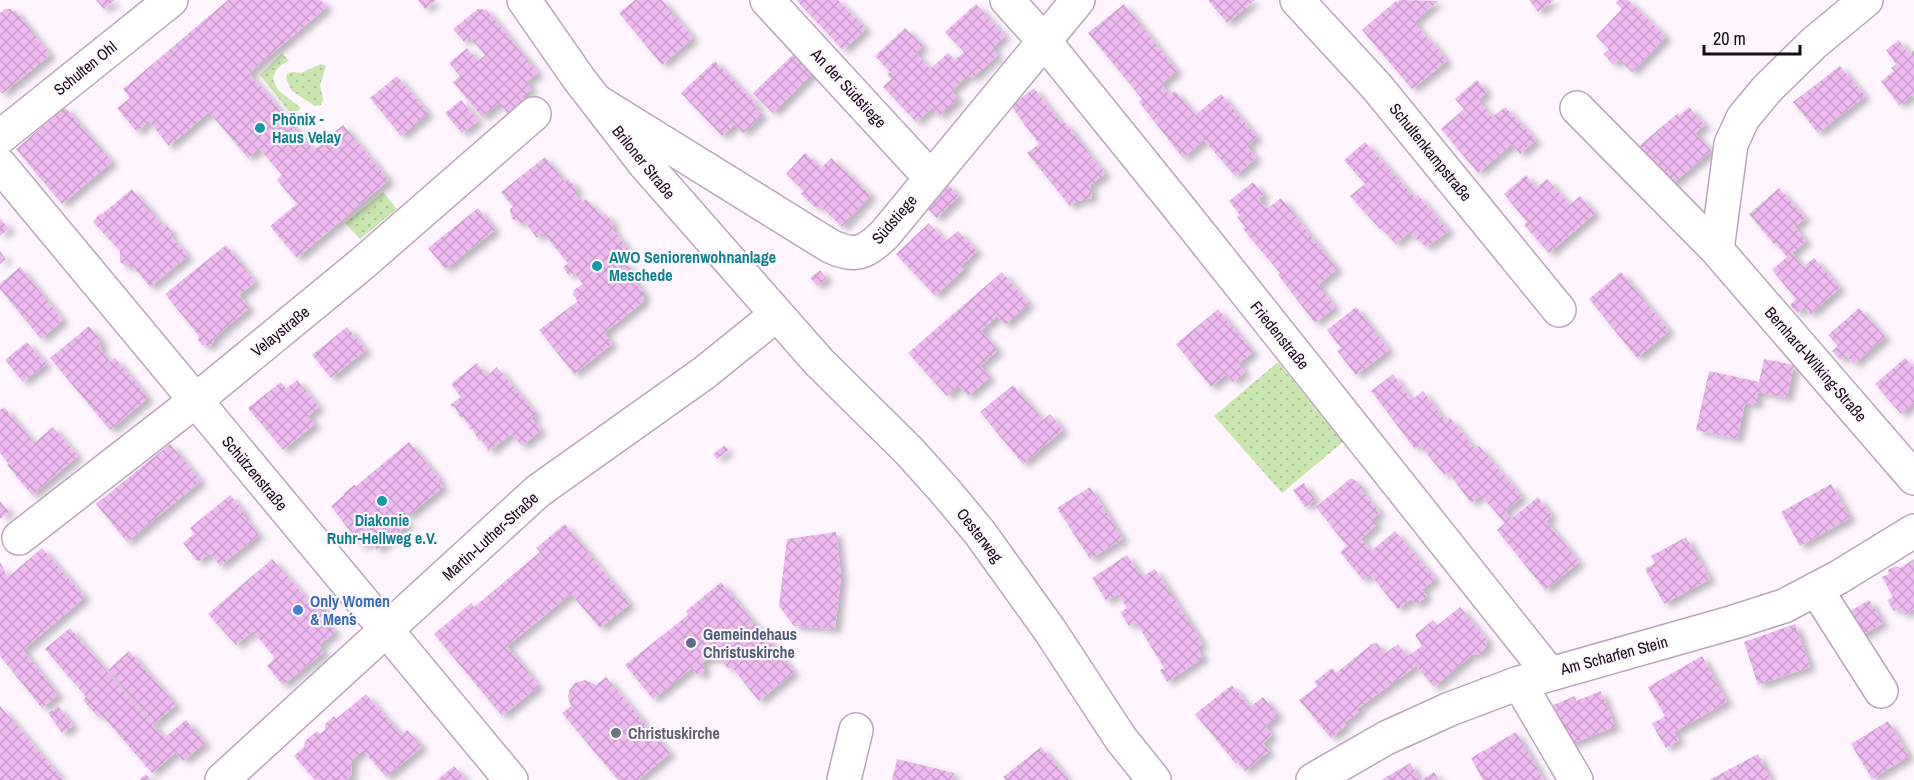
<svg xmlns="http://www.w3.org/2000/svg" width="1914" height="780" viewBox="0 0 1914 780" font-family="'Archivo Narrow',sans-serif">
<defs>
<pattern id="grass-dots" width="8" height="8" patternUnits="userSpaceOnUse" patternTransform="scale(1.5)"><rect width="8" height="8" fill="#cae6b0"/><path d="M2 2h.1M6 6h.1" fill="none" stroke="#adc496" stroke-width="1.8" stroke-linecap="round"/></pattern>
<pattern id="building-cross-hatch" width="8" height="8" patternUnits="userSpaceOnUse" patternTransform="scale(1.5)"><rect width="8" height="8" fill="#edb9ef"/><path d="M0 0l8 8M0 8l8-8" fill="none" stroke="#ca9ecc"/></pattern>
<filter id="shadow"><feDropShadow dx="6" dy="4" stdDeviation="3" flood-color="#0004"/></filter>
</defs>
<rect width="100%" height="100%" fill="#fef5ff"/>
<!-- grass -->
<path fill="url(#grass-dots)" d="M282,53L289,61C280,65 275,69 273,79L278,90L301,108L292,115L260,75Z
M321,64L326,66L320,85L323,99L321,105L315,106L292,91L286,79L287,74L292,72L301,73Z
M383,192L397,209L360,239L345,223Z
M1278,362L1343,442L1282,493L1214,416Z"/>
<!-- building -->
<path fill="url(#building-cross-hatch)" filter="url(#shadow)" d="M96,0H115L104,9Z
M228,0H321L327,7L249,73L314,150L343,125L389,180L297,258L270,226L297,204L277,180L282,175L259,148L248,158L209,112L169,146L149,121L137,132L117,108L130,98L123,89Z
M418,0H436L425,9Z
M635,0H662L693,38L662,65L619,13Z
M796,0H838L866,29L843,50Z
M1208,0H1255L1227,23Z
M1400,0L1438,1L1414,22L1427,38L1432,40L1431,41L1447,61L1412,89L1362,30L1396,1L1397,2Z
M1529,0H1554L1538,12Z
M1619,0H1628L1666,37L1632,72L1619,59L1614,65L1603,54L1609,49L1596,36L1622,9L1616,3Z
M976,4L1005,36L992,48L998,55L972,78L968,75L951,91L958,99L939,116L932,108L916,122L883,87L891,79L887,75L890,72L875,56L905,28L923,46L916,53L930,69L948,53L955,60L964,52L945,32Z
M1124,4L1177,71L1161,84L1170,95L1175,91L1195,115L1221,94L1257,137L1247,146L1256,158L1235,176L1204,140L1183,158L1139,102L1142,99L1088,33Z
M5,9H11L13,12L15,10L50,55L2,94L0,91V13Z
M478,9L487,10L538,73L526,82L532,89L522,96L528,104L511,117L499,103L482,117L453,82L460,76L449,63L467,48L478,61L485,55L470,37L464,42L453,29Z
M1899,40L1909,54L1914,50V98L1912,95L1899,105L1881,81L1894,71L1891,68L1896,64L1886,50Z
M799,49L818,68L773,113L753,93Z
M715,61L757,105L754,106L762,115L743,133L735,124L722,136L681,93Z
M1840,66L1865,96L1818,133L1793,102Z
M397,76L428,113L401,136L370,98Z
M1477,80L1487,92L1478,100L1492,117L1505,107L1536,140L1520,154L1512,144L1478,173L1441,129L1464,109L1455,99Z
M1034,88L1062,124L1065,123L1105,174L1090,185L1092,198L1077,201L1070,206L1027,153L1039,144L1011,106Z
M461,100L478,121L462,133L445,113Z
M65,107L112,162L62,204L16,149Z
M1689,107L1705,125L1695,133L1711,151L1671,185L1638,147L1678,113L1679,116Z
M1365,142L1415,198L1418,195L1449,231L1426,247L1409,232L1396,244L1381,228L1380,229L1350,196L1365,184L1344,160Z
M805,153L821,168L831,158L871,195L842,227L819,205L816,208L801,194L804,191L786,174Z
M545,157L565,182L568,179L578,190L574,193L582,202L586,199L602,216L605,213L614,224L611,227L628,249L616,258L622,265L626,262L637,276L633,279L644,293L643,302L604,333L612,344L574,374L539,330L578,301L573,295L574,290L583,284L574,272L569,276L563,267L568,263L543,233L537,238L524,221L521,223L512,219L510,209L513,207L501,192Z
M1526,175L1536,188L1547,179L1570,205L1580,196L1595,213L1549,253L1524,225L1527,222L1504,194Z
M1253,182L1264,195L1259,199L1267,209L1281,198L1337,269L1318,285L1335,307L1315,323L1278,275L1280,273L1243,229L1245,227L1237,217L1240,215L1229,201Z
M946,183L959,196L937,218L924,205Z
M1779,188L1805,218L1795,227L1806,241L1792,253L1803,267L1814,258L1840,288L1810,314L1804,307L1797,313L1790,305L1796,299L1772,270L1787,257L1776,243L1774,244L1749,214Z
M132,189L165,228L167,226L172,232L169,234L188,256L150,287L133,266H125L120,262V251L93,222L99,214H102Z
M478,208L495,230L445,269L428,248Z
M0,218L9,229L0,236Z
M929,223L946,241L958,231L977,251L962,265L965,268L935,296L896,254Z
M226,245L255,282L239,295L249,308L214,338V342L209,346L202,345L198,340L199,336L165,294Z
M0,251L6,259L0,264Z
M20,267L63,320L41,339L0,289V284Z
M820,270L827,278L817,286L810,278Z
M1002,272L1029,304L1005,325L997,316L981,331L998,350L980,366L990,377L968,396L959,386L947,396L908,353Z
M1621,272L1669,331L1637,358L1589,299Z
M1356,307L1389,350L1356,375L1337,351L1341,348L1327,330Z
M1859,308L1885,337L1854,364L1846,355L1841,360L1832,351L1838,346L1828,335Z
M1218,309L1253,352L1238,364L1245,372L1233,382L1226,374L1211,387L1176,344Z
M89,326L101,341L100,349L110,362L115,358L148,398L110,430L50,358Z
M347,327L366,350L331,378L312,355Z
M27,342L46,364L23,382L5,360Z
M1905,358L1914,368V402L1901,414L1875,384Z
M1764,359L1794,365L1787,398L1758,392L1756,405L1745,403L1737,439L1696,430L1709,371L1759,382Z
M477,363L487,376L497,367L536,414L531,418L541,430L522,446L511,434L488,452L487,450L488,449L481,440L479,441L472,428L470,430L469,428L470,426L463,417L461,418L454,406L452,407L450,405L461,397L451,384Z
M1393,374L1412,400L1423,391L1446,422L1450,418L1475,449L1479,446L1504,476H1505L1522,497L1505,511L1511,519L1538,497L1552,516L1546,521L1579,562L1545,590L1497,530L1505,523L1481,495L1471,503L1448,472L1444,475L1420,445L1415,449L1371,391Z
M297,380L319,407L308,416L315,424L283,450L248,408L281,382L286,389Z
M1013,385L1043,420L1050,414L1063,430L1023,464L980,412Z
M4,407L34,443L53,427L78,456L32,495L7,465L9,464L0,453V410Z
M409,442L440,479L438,481L443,487L408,516L404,511L400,514L409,524L377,550L370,541L362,547L331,506L344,495L343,494L354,485L356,486Z
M170,444L201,481L127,542L96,504Z
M725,445L728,450L717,459L713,454Z
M1351,478L1357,482L1362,487V491L1380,513L1372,519L1377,524L1361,539L1371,551L1395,531L1435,579L1422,590L1427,596L1416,605L1411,599L1398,609L1370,574L1363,580L1340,552L1347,546L1316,507Z
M1304,483L1315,500L1305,507L1293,490Z
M1831,484L1850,518L1800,546L1781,512Z
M1090,487L1123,539L1090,559L1057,508Z
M230,495L245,513L243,515L259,535L220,566L210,553L198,562L183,543L194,534L190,528Z
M0,501L9,512L0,519Z
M565,524L630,604L600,628L571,594L507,646L539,686L502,716L434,634L471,603L474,607L540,552L536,548Z
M836,532L841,576L835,629L794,626L779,606L787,539Z
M1686,537L1710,579L1664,604L1645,569L1655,563L1651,556Z
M42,548L85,597L23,650L58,695L42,708L0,656V562L8,577Z
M1127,555L1142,577L1155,569L1203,644L1197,647L1203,658L1167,682L1160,670L1164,668L1136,622L1129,626L1120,612L1127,608L1118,594L1106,601L1092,578Z
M272,559L311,603L317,598L328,612L323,617L335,632L319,645L324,652L283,685L267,666L275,658L253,631L236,645L208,614Z
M1914,559V609L1904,615L1900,608L1894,611L1887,600L1893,597L1882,577L1889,574L1888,570L1896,566L1900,568Z
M721,582L794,672L759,701L733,669L728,668L720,659L709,658L701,664L705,669L702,675L697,674L692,668L653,699L625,665L688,615L686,611Z
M1869,600L1883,623L1859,637L1845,614Z
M1460,607L1487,640L1486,647L1478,655L1473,654L1434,687L1416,666L1357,709L1359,712L1344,723L1346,725L1331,738L1299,700L1318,686L1314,682L1332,668L1336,673L1372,644L1377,643L1384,654L1398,644L1408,656L1422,646L1415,635L1433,620L1438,625Z
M1795,624L1810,667L1758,685L1744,642Z
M70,628L164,738L186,720L205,743L183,761L176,752L152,773L101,714L98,717L83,700L86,697L45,649Z
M129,651L176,705L154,724L108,670Z
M1702,656L1727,702L1674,732L1679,740L1666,748L1652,724L1665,716L1648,687Z
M606,677L670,753L638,780H618L562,713L571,706L568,697L569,691L575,683L585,680L596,685Z
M1232,685L1250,707L1263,697L1278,715L1265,726L1272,735L1263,743L1269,751L1245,771L1238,763L1236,764L1195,714Z
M1601,691L1615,727L1568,745L1553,705L1575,696L1576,701Z
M366,694L401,735L407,730L422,747L386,777L363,750L352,760L351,776L346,780H315L294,756L304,747L305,741L317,731L320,734L325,730V724L334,716L336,719Z
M0,706L63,780H0Z
M58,706L73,726L62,733L48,713Z
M1888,721L1909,756L1872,779L1851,744Z
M1516,732L1544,780H1483L1471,758Z
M1041,747L1069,780H1005L1003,777Z
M1758,754L1771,780H1709Z
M897,759L954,773L952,780H892Z
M1410,763L1420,780H1381Z
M454,766L466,780H437Z
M1434,772L1439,780H1421Z
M146,774L151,780H139Z"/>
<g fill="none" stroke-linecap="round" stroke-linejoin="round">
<defs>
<path id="minor" d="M767,0L930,177
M1007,0L1045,42L1176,204L1549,673
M1297,0L1377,87L1559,310
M1866,0L1814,43L1767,89L1743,118L1731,144L1717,250L1914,478
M598,102L830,246C855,258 866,253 885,234L1078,0
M1577,108L1717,250
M0,137L171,0
M0,165L511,780
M19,538L195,401L363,263L534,114
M1816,589L1881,691
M1519,683L1576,780
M222,780L538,491L704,373L776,315
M844,780L856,730
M1313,780L1386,738L1450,709L1519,683L1734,622L1784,606L1839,577L1914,531"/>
<path id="major" d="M524,0L579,79L644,163L819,362L910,452L945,491L980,533L1051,632L1121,739L1154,780"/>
</defs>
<!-- minor casing -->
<use href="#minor" stroke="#bba5bb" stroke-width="36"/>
<!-- major casing -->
<use href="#major" stroke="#bba5bb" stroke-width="36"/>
<!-- minor -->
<use href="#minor" stroke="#fff" stroke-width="33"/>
<!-- major -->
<use href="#major" stroke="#fff" stroke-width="33"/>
</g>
<!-- markers -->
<g fill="#0f9aa8" stroke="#fef5ff" stroke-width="2">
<circle cx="260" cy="128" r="6"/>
<circle cx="597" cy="266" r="6"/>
<circle cx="382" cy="501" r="6"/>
</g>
<circle fill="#3f7fe0" stroke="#fef5ff" stroke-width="2" cx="298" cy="610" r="6"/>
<circle fill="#5c6f8a" stroke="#fef5ff" stroke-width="2" cx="691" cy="643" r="6"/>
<circle fill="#6b7280" stroke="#fef5ff" stroke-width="2" cx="616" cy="733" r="6"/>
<g text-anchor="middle" stroke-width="4.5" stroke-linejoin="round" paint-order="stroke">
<!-- street labels -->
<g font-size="16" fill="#150d15" stroke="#fef5ff">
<text transform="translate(85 68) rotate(-39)" y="6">Schulten Ohl</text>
<text transform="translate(849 88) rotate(47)" y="6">An der Südstiege</text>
<text transform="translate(1431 152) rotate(51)" y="6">Schultenkampstraße</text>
<text transform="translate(644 162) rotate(51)" y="6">Briloner Straße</text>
<text transform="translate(894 219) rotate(-49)" y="6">Südstiege</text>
<text transform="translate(280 331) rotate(-39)" y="6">Velaystraße</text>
<text transform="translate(1280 335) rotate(51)" y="6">Friedenstraße</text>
<text transform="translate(1816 364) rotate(49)" y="6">Bernhard-Wilking-Straße</text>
<text transform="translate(255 473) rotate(50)" y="6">Schützenstraße</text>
<text transform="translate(980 535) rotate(52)" y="6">Oesterweg</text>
<text transform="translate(490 536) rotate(-42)" y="6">Martin-Luther-Straße</text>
<text transform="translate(1614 655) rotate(-15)" y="6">Am Scharfen Stein</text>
</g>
<!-- culture labels -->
<g font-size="16" font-weight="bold" fill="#0d838f" stroke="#fef5ff" text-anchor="start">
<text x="272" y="125">Phönix -<tspan x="272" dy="18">Haus Velay</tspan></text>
<text x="609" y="263">AWO Seniorenwohnanlage<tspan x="609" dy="18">Meschede</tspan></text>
<text x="382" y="526" text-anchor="middle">Diakonie<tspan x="382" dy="18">Ruhr-Hellweg e.V.</tspan></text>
</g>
<!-- shop labels -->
<g font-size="16" font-weight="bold" fill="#366cbe" stroke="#fef5ff" text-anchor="start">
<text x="310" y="607">Only Women<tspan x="310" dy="18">&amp; Men´s</tspan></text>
</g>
<!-- service labels -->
<g font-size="16" font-weight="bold" fill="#4e5e75" stroke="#fef5ff" text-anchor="start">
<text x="703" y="640">Gemeindehaus<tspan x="703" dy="18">Christuskirche</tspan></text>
</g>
<!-- worship labels -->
<g font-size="16" font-weight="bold" fill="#5b616d" stroke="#fef5ff" text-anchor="start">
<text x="628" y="739">Christuskirche</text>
</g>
</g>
<!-- scale -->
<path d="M1704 45v9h96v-9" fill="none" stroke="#150d15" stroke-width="3"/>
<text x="1713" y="45" font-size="18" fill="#150d15" stroke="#fef5ff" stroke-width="4.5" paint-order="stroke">20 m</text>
</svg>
